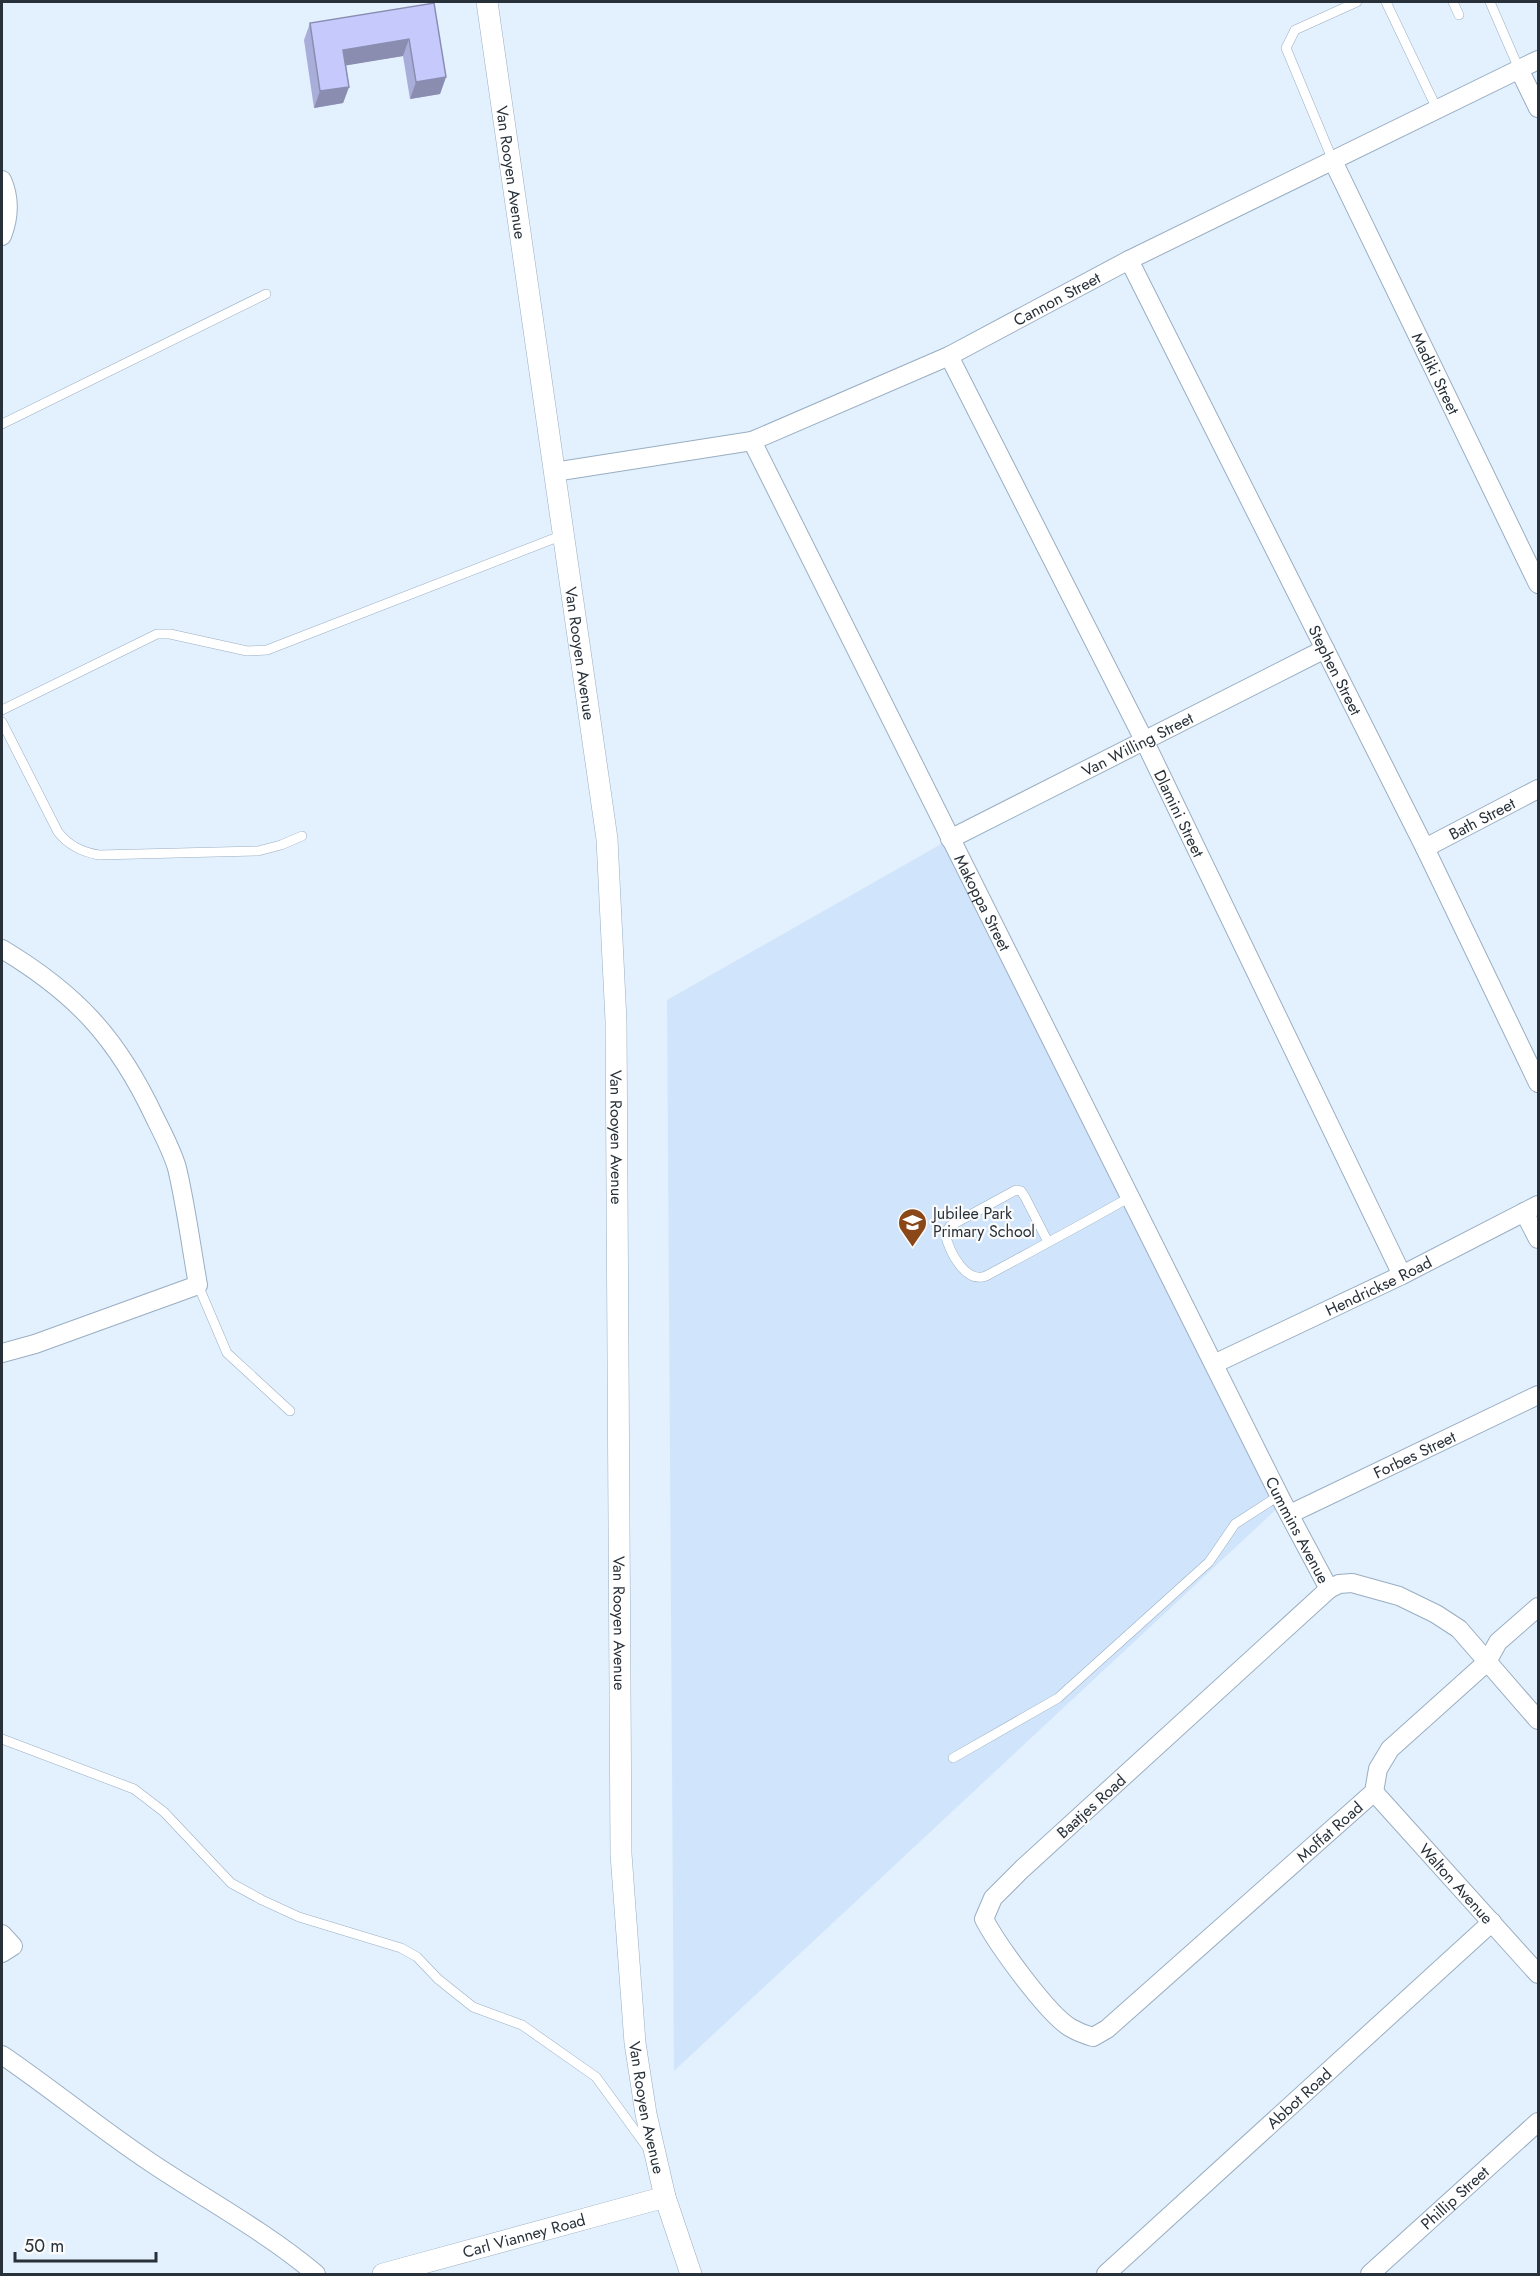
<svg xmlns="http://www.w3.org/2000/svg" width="1540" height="2276" viewBox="0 0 1540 2276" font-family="Jost,sans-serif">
<rect width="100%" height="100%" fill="#e3f0fd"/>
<!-- built -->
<path fill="#d0e5fb" d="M950,839L1283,1503L674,2071L667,1000Z"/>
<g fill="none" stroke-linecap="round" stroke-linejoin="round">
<defs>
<path id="service" d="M1386,2L1437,109
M1453,2L1459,15
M1490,2L1519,69
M1333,161L1286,48L1295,30L1357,2
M2,424L266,294
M2,710L157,634H170L247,651L267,650L563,535
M2,722L58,832C69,846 82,852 99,855L258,851L281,845L302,836
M1048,1242L1025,1197L1021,1191L1016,1190L950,1226L945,1233C949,1251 965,1284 986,1276C1034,1250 1083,1224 1130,1197
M198,1285L227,1353L290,1411
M2,1739L134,1789L164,1812L231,1883L262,1900L299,1917L401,1948L417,1957L438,1979L473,2007L522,2025L596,2077L647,2147
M953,1758L1058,1698L1209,1562L1235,1524L1280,1495"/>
<g id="minor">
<path d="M1519,69L1538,108"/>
<path id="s1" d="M1333,161L1538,584"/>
<path d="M2,180C10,198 9,218 2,236"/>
<path id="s2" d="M1129,260L1425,848L1538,1083"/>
<path id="s3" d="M949,356L1144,740L1402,1275"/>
<path id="s4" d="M752,441L1283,1503L1329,1589L1339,1584L1352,1583L1399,1596L1436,1614L1459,1629L1538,1720"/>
<path id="s5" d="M554,472L752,441L949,356L1129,260L1538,60"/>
<path id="s6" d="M950,839L1325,649"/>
<path id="s7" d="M1425,848L1538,789"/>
<path d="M2,949C77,994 118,1039 155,1118C163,1134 172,1151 177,1168C186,1206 191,1246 198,1285L35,1344L2,1353"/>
<path d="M1524,1212L1538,1239"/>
<path id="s8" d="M1214,1364L1402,1275L1538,1205"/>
<path id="s9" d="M1290,1514L1538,1395"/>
<path id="s10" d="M1329,1589L1022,1869L993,1898L984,1919C997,1944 1048,2015 1071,2028C1078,2032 1086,2035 1093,2037L1107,2029L1374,1792L1378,1769L1390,1749L1487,1662L1498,1642L1538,1607"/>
<path id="s11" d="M1374,1792L1538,1974"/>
<path d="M2,1934L13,1946L2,1953"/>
<path d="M2,2055C52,2089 99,2128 150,2162C205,2199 265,2231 316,2274"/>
<path id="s12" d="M1106,2274L1492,1922"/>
<path id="s13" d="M1370,2274L1538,2122"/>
</g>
<g id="tertiary">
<path id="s14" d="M487,2L607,839L616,1021L621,1854L635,2043L646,2114L665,2197L691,2274"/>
<path id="s15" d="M383,2274L665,2197"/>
</g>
</defs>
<!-- service casing -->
<use href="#service" stroke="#99aec2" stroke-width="10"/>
<!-- minor casing -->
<use href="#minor" stroke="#99aec2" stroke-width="20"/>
<!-- tertiary casing -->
<use href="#tertiary" stroke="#99aec2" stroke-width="22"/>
<!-- service -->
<use href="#service" stroke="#fff" stroke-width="9"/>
<!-- minor -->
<use href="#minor" stroke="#fff" stroke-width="18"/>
<!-- tertiary -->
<use href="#tertiary" stroke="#fff" stroke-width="21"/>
</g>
<!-- wall -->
<path fill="#a9add9" d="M434,3L446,77L440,94L410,99L403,56L346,65L349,87L343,103L314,108L304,40L310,23Z"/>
<!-- shaded-wall -->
<path fill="#8a8db0" d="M409,39L403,56L337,67L343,50Z
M446,77L440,94L410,99L416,82Z
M349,87L343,103L314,108L320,91Z"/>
<!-- building -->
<path fill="#c5c9fc" stroke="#8a8db0" stroke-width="1.5" d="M434,3L446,77L416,82L409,39L343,50L349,87L320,91L310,23Z"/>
<!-- icons -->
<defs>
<symbol id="school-pin" viewBox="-11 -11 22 30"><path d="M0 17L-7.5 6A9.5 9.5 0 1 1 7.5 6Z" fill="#8a4718" stroke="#fbfbfb"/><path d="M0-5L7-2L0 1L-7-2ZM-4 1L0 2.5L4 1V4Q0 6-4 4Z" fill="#fff"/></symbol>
</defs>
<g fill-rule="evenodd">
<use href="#school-pin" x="896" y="1206" width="33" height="45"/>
</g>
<g text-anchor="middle" stroke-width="4.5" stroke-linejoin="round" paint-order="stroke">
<!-- street labels -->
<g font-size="16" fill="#283139" stroke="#fbfbfb">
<text dy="6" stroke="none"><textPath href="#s14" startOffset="172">Van Rooyen Avenue</textPath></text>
<text dy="6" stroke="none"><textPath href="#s5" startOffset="537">Cannon Street</textPath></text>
<text dy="6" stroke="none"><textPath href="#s1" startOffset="236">Madiki Street</textPath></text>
<text dy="6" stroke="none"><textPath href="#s14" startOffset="658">Van Rooyen Avenue</textPath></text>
<text dy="6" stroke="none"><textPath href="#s2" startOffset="459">Stephen Street</textPath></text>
<text dy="6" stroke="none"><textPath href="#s6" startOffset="210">Van Willing Street</textPath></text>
<text dy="6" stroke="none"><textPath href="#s3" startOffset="512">Dlamini Street</textPath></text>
<text dy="6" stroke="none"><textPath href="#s7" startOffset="64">Bath Street</textPath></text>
<text dy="6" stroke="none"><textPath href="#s4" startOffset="516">Makoppa Street</textPath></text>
<text dy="6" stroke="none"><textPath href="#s14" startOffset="1144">Van Rooyen Avenue</textPath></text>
<text dy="6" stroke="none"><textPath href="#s8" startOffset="182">Hendrickse Road</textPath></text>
<text dy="6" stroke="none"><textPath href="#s9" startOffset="138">Forbes Street</textPath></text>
<text dy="6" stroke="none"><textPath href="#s4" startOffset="1218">Cummins Avenue</textPath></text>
<text dy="6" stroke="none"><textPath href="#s14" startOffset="1630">Van Rooyen Avenue</textPath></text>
<text transform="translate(1091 1806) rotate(-42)" y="6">Baatjes Road</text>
<text dy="6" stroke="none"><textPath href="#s10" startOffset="957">Moffat Road</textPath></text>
<text dy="6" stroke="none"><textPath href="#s11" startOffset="123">Walton Avenue</textPath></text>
<text dy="6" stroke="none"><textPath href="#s12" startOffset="261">Abbot Road</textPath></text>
<text dy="6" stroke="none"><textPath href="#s14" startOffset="2116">Van Rooyen Avenue</textPath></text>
<text dy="6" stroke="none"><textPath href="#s13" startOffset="114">Phillip Street</textPath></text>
<text dy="6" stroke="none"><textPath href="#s15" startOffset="146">Carl Vianney Road</textPath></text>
</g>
<!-- poi labels -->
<g font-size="16" fill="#283139" stroke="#fbfbfb" text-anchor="start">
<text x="933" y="1219">Jubilee Park<tspan x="933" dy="18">Primary School</tspan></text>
</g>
</g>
<!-- border -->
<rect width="1540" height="2276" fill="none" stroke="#283139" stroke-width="6"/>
<!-- scale -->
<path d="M15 2252v9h141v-9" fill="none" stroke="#283139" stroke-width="3"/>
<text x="24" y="2252" font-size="18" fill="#283139" stroke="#fbfbfb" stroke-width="4.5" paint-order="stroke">50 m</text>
</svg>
